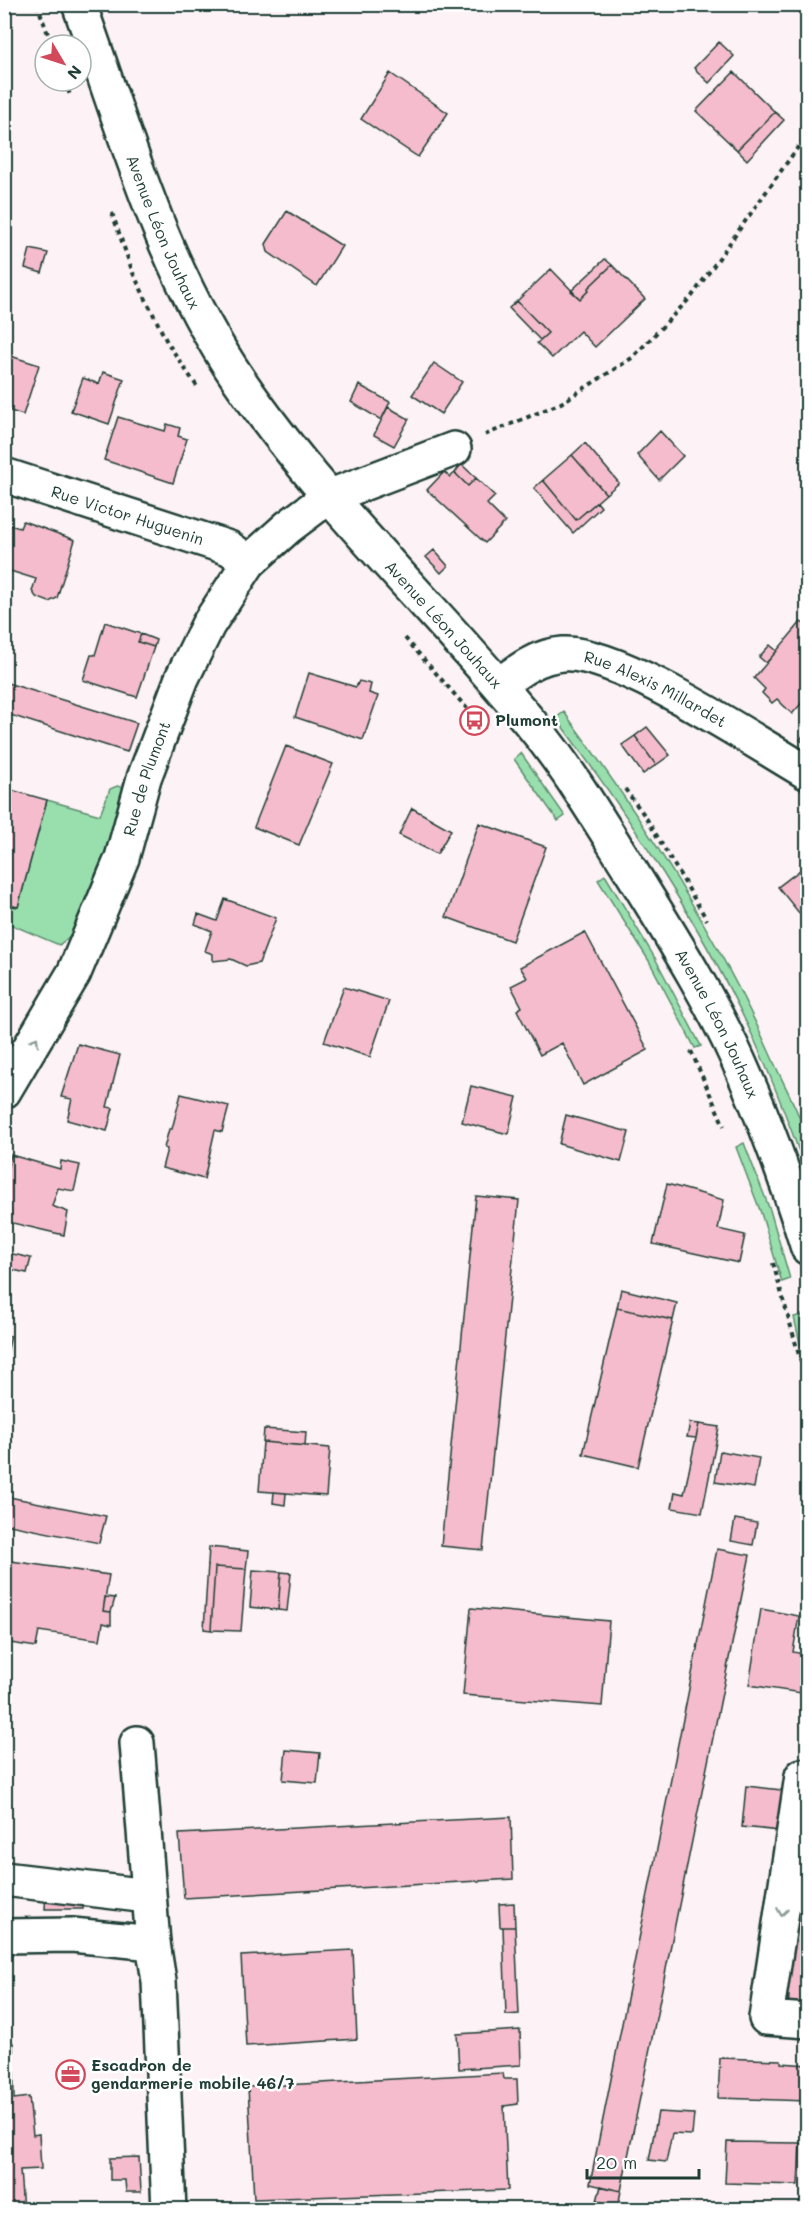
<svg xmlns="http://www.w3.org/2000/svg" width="812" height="2214" viewBox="0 0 812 2214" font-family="Mali,sans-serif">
<rect width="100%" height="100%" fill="#fdf2f5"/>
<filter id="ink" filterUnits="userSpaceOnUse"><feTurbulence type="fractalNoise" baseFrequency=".0167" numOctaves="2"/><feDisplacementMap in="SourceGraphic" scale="12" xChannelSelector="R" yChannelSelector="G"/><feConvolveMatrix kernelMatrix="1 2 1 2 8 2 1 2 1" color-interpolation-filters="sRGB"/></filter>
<g filter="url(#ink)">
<!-- green -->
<path fill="#99dfad" stroke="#5c8e70" stroke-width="1.5" d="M564,712C644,821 717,934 772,1058C783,1084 804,1119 808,1146C809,1155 808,1165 807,1174C791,1128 774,1083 754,1039C701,924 631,819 556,718Z
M521,753L565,816L558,821L514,759Z
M117,786L125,788C115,827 94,923 59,945L5,922V904L18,907L47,800L100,815L110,789Z
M605,875L655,958L701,1046L695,1048L649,961L598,880Z
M744,1143L770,1210L790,1279L782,1282L761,1213L736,1147Z
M802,1315L807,1336V1374L794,1317Z"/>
<!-- building -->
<path fill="#f5bccd" stroke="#1f3d34" stroke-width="1.5" d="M719,42L734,56L709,83L694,68Z
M734,72L775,112L737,150L696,111Z
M390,73L448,113L418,157L361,119Z
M775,112L784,120L747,160L737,150Z
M287,211L342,246L317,286L268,252L266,244Z
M30,249L48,253L42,273L25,268Z
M605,259L612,265L588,288L589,290L580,299L571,291Z
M612,265L645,299L595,347L580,331L552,358L537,343L548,333L517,301L551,269L580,299L589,290L588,288Z
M517,301L548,333L540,340L509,308Z
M4,354L39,365L23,415L4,409Z
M434,363L462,382L441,414L412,395Z
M103,372L124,379L109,424L71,411L83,378L99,384Z
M359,385L390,402L381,420L351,402Z
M388,407L409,419L394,446L374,435Z
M118,417L165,431L167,424L180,428L178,436L187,439L173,483L104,460Z
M660,431L683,456L659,480L637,455Z
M585,443L619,483L606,494L572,455Z
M572,455L606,494L576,520L543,480Z
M461,464L476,478L468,486L455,473Z
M444,472L450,477L455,473L468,486L476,478L495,496L487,504L505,522L485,543L427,490Z
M543,480L576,520L597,502L601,507L573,533L534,488Z
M23,521L75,540L57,598L49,602L36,597L32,591L36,579L7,570L9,563L4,562V523L20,528Z
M434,550L448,566L441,573L426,557Z
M105,622L141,634L138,642L154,647L137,697L83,680L91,655H95Z
M801,622L808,627V696L792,714L777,699L772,703L762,693L765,689L754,678Z
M141,634L156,640L154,647L138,642Z
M770,645L777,651L766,663L759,657Z
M309,673L356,687L359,681L371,684L369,693L378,696L363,740L295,717Z
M4,682L137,723L127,752L4,713Z
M647,727L670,755L656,765L635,736Z
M808,728V745L800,740Z
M635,736L656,765L643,774L622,745Z
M286,746L333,764L299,845L254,827Z
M4,788L47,800L18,907L4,904Z
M412,808L451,830L437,854L399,835Z
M479,823L546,847L512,941L446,917Z
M808,864V924L778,887Z
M225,899L276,918L259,963L246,966L231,959L213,961V954L205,951L212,931L195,924L198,914L217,921Z
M585,932L648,1050L583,1085L562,1043L540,1055L517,1010L522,1007L511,986L527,978L520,967Z
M344,987L389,1001L370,1057L324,1042Z
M78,1044L120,1055L107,1107L113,1108L107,1131L67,1120L72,1099L61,1097Z
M471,1086L517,1097L508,1134L462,1122Z
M181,1094L229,1106L222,1132L215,1130L204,1179L162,1168L167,1149L164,1148L169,1129H172Z
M566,1115L629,1132L621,1162L559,1144Z
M11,1155L60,1169L61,1161L80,1165L74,1191L58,1188L52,1206L68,1212L64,1235L4,1221V1181Z
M667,1184L724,1200L718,1229L745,1235L739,1263L653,1244Z
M476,1196L519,1200L483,1550L441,1546Z
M4,1252L31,1258L27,1273L4,1268Z
M621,1289L677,1303L673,1320L617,1308Z
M617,1308L673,1320L638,1467L583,1454Z
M4,1335L11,1336L7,1353H4Z
M690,1423L699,1424L696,1438L687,1437Z
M699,1424L719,1427L702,1513L672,1508L675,1492L684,1494Z
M264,1429L306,1432L305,1446L263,1442Z
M263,1442L330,1448L326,1496L259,1491Z
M720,1451L759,1458L754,1488L715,1482Z
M274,1492L286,1493L285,1505L273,1503Z
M4,1496L106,1516L99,1543L4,1524Z
M735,1519L757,1523L753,1545L731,1541Z
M209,1547L248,1551L246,1569L215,1567L211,1630L204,1629Z
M717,1549L750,1555L621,2191L590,2184Z
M4,1560L109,1575L103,1611L111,1612V1625L103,1623L100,1640L39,1631L36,1647L4,1642Z
M215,1567L246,1569L241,1631L211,1630Z
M253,1570L281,1572L278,1610L250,1607Z
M281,1572L291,1573L287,1611L278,1610Z
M105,1597L115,1598L111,1612L103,1611Z
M471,1608L609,1621L602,1706L463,1695Z
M761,1609L799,1616L793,1652L808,1655V1694L749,1685Z
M286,1750L320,1753L317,1783L283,1780Z
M746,1786L808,1793V1834L742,1827Z
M511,1817L513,1879L184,1898L179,1834Z
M46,1891L84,1895L83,1909H45Z
M514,1903L515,1927H500L499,1904Z
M794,1918L808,1920V2013L788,2011L789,1996H786Z
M503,1927H515L519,2014L506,2015Z
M353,1950L357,2039L246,2046L241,1956Z
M520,2030L521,2065L459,2069L457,2034Z
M13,2043L14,2099L29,2097L33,2135L39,2134L41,2169L20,2170L23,2210H4V2044Z
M720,2058L781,2060V2063L808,2065V2101L718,2098Z
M503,2073L504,2079H517L518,2104L504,2106L508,2190L254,2199L248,2087Z
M658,2112L694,2114L692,2135L672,2134L666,2162L649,2160Z
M727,2142L800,2143L798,2185L725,2183Z
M139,2157L141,2192H126L125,2180H110V2158Z
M601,2186L621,2191L618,2206L597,2201Z"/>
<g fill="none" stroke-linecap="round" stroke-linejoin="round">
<defs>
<g id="minor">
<path id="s1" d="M4,475L229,548L249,562"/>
<path id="s2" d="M499,685C519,670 537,656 563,654C618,650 756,743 808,773"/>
<path id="s3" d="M4,1091L74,973L122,858L144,778L182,678L208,625L249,562L288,527L328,497L454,449"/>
<path d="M137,1743L153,1943"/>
<path d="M808,1775L802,1776L766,2018L808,2021"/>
<path d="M4,1879L148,1896"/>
<path d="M4,1936L72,1935L153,1943L159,1981L169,2210"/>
</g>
<g id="major">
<path id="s4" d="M79,4C125,131 162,268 239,380C325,506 437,609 533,726C570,771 600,822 631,871C672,937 715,1005 745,1076C769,1131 790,1190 808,1248"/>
</g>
</defs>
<!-- minor casing -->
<use href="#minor" stroke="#1f3d34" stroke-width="38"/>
<!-- major casing -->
<use href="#major" stroke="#1f3d34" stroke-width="38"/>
<!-- path -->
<path stroke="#1f3d34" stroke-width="4" stroke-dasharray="4.5 4.5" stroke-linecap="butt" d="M37,4L52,45
M65,81L71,98
M112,213L133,273L167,342L198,388
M485,435L561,403L632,358L692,296L808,133
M405,638L485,729
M625,789L645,816L707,920
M691,1051L724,1126
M773,1263L808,1387"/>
<!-- minor -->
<use href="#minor" stroke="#fff" stroke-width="33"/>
<!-- major -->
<use href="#major" stroke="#fff" stroke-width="33"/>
</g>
<!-- one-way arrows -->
<defs><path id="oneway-chevron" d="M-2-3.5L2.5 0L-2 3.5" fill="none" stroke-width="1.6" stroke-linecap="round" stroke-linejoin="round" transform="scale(1.5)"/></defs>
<g stroke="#8f9e9a">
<use href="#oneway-chevron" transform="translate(35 1041) rotate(-59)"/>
<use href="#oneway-chevron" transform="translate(782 1912) rotate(99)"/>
</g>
</g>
<!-- icons -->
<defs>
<symbol id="bus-ring" viewBox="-11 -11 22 22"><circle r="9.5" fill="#fff" stroke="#d1495b" stroke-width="1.5"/><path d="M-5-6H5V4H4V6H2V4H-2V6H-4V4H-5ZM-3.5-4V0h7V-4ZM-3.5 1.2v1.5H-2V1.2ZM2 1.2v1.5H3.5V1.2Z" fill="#d1495b"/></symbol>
<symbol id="office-ring" viewBox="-11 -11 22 22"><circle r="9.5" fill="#fff" stroke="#d1495b" stroke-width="1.5"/><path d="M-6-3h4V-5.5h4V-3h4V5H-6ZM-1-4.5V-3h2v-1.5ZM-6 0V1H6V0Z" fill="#d1495b"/></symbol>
</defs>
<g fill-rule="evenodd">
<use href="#bus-ring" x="458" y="704" width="33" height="33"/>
<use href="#office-ring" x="54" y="2058" width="33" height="33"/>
</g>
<g text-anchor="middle" stroke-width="5" stroke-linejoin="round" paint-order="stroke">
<!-- street labels -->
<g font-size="16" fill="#1f3d34" stroke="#fff">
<text dy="6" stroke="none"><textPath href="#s4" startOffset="243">Avenue Léon Jouhaux</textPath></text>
<text dy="6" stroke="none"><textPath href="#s1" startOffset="130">Rue Victor Huguenin</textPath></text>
<text dy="6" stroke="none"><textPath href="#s4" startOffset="729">Avenue Léon Jouhaux</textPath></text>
<text dy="6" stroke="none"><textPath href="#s2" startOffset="172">Rue Alexis Millardet</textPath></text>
<text dy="6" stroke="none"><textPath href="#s3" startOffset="345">Rue de Plumont</textPath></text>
<text dy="6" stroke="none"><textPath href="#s4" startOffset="1215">Avenue Léon Jouhaux</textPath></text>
</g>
<!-- poi labels -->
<g font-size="16" font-weight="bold" fill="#1f3d34" stroke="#fff" text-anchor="start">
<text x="495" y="726">Plumont</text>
<text x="91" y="2071">Escadron de<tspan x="91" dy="18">gendarmerie mobile 46/7</tspan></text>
</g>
</g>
<!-- margin -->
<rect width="812" height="2214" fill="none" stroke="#fff" stroke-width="24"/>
<rect x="12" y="12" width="788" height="2190" fill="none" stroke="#1f3d34" stroke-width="2" filter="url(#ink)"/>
<!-- north arrow -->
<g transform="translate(63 63) rotate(129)"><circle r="28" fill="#ffffff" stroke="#a5b1ae" stroke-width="1.5"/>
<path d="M0-4.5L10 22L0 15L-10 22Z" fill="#d1495b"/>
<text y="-9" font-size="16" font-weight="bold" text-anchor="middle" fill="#1f3d34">N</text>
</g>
<!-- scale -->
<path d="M587 2169v9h112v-9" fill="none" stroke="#1f3d34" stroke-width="3"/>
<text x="596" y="2169" font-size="18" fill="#1f3d34" stroke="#ffffff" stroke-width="4.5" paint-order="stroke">20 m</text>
</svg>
